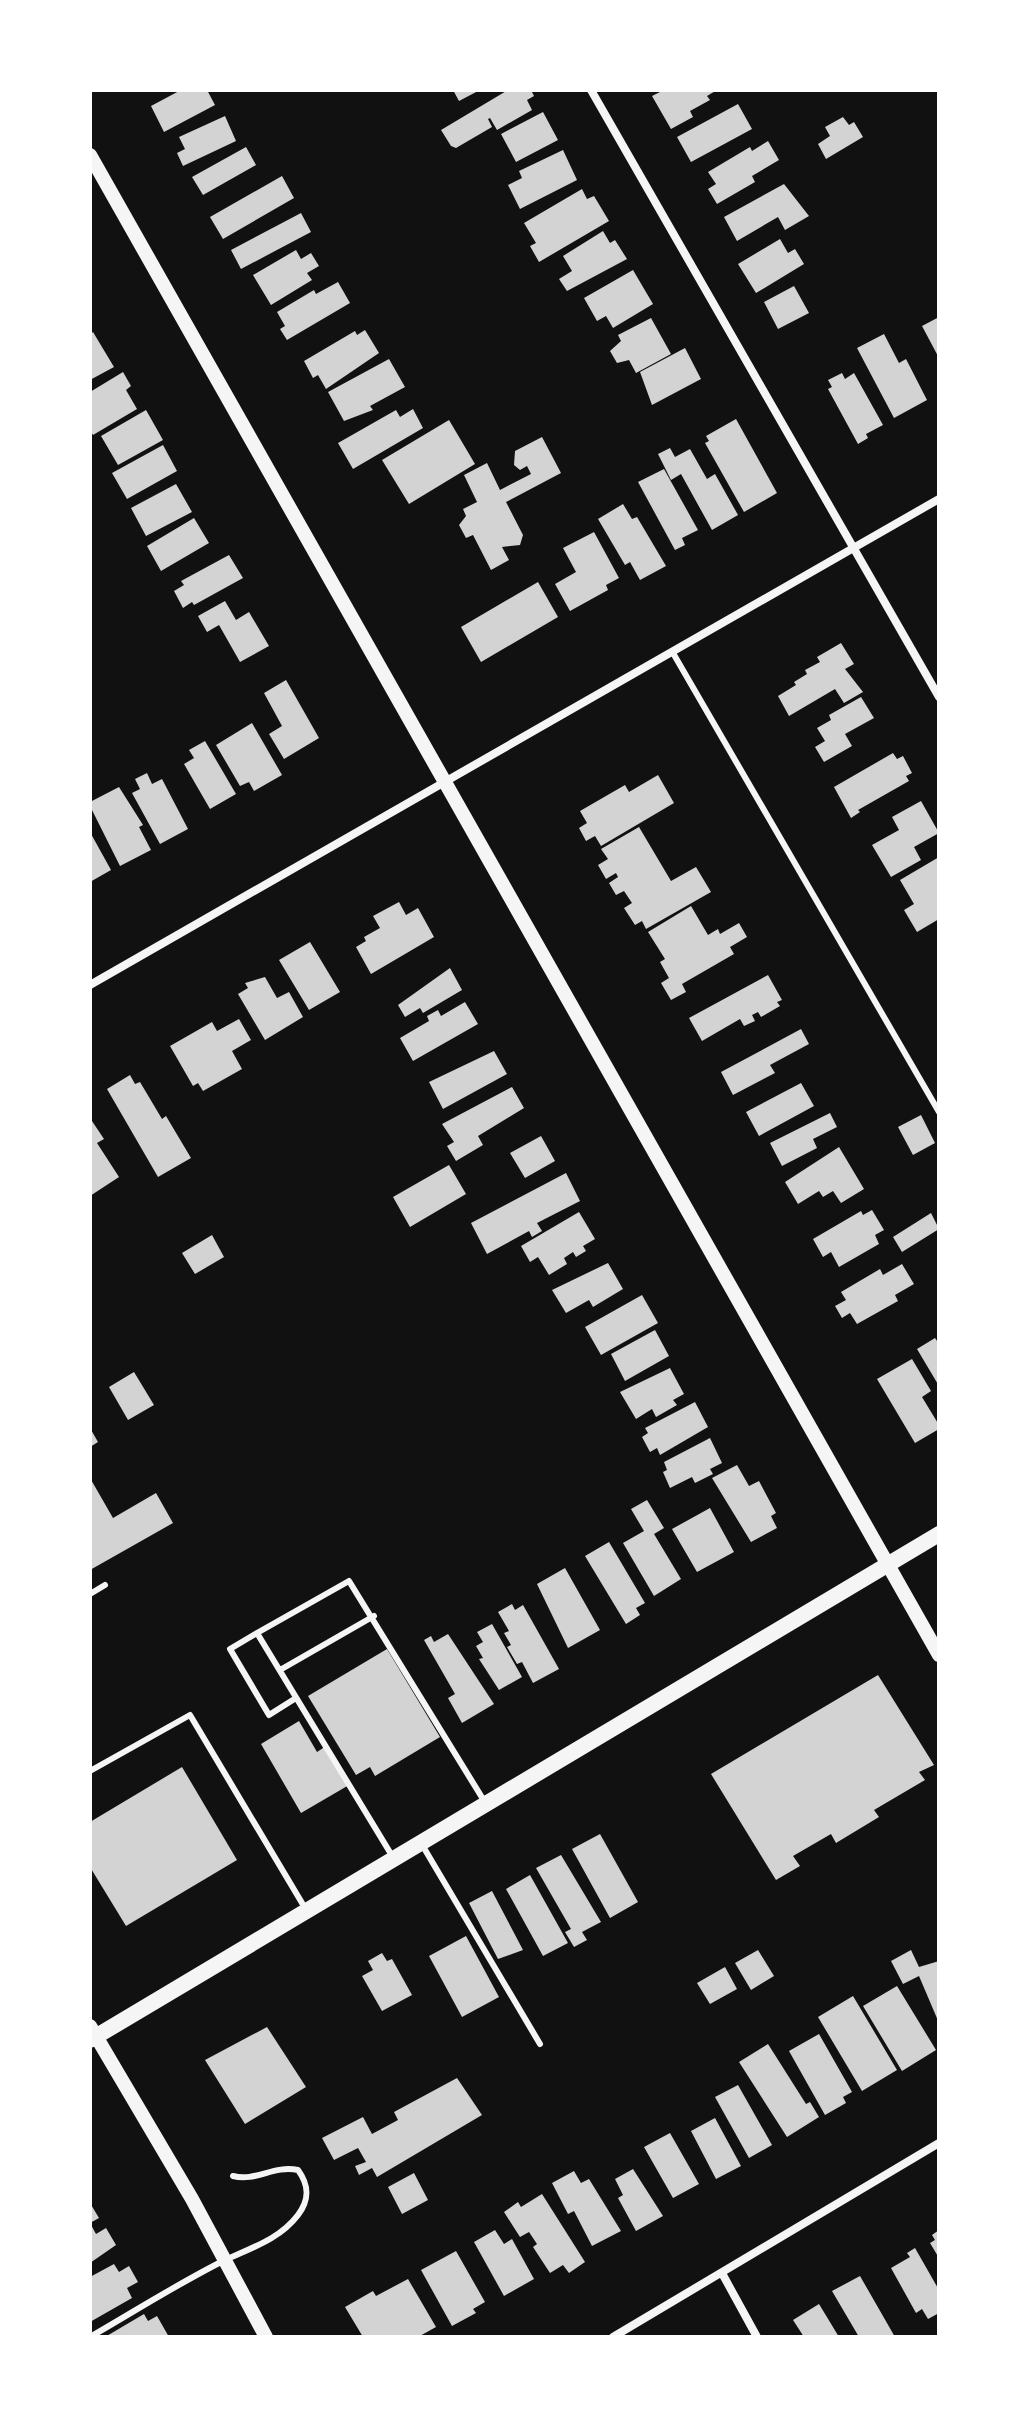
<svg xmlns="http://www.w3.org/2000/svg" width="1029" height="2427" viewBox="0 0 1029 2427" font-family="'Fira Sans',sans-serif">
<rect width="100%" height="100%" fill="#111"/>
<!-- building -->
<path fill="#d3d3d3" d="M181,90H207L215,105L164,132L151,106Z
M453,90H480L459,101Z
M508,90H531L534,96L527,100L532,110L497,130L490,118L488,119L492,127L456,148L451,146L441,130Z
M664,90H717L707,96L710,100L690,111L693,117L671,129L652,96Z
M738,104L752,129L691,162L677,137Z
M543,112L558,140L516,162L501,134Z
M225,116L236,141L183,166L177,153L185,149L179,137Z
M843,117L849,125L854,122L863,137L826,159L818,144L830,136L825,127Z
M768,141L779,160L752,176L755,182L717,204L708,189L716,184L708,172L750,147L752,151Z
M246,147L256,165L203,195L192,177Z
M563,150L577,180L520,209L508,185L522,178L519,171Z
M282,176L294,198L223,239L210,217Z
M784,184L809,216L785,230L778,217L737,241L724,217Z
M582,189L587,199L594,196L609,221L539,262L530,246L536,243L524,223Z
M301,213L311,232L241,269L231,250Z
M603,231L610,243L615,240L627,259L567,291L559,279L572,271L563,256Z
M780,239L788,253L795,249L804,264L756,293L738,264Z
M296,250L301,259L311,253L319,266L307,273L312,280L271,305L253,275Z
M633,270L653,304L613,328L606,316L597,321L584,298Z
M338,282L350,303L287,340L280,329L285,326L277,312L314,290L316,294Z
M794,286L809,313L778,329L764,302Z
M939,317V358L922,326Z
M651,318L671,354L636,373L629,360L617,363L610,351L621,341L618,335Z
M365,330L379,353L326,389L318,375L313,378L304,361L355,331L357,335Z
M93,332L114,367L90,380V334Z
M884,334L899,363L906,359L927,400L894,418L857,348Z
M685,348L701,379L652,405L640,372Z
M389,359L405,387L370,406L373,410L344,421L328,392Z
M123,372L131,386L126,390L137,409L93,435L90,430V392Z
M842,373L845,379L854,373L883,425L866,434L868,438L858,444L828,389L832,387L828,380Z
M413,409L423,428L353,469L338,443L396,410L400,417Z
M146,410L163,440L118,465L101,436Z
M736,419L777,493L744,512L705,443L709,441L706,436Z
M449,420L475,464L409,504L382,460Z
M542,437L561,473L506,502L523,535L520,545L502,547L509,560L491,570L473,535L466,538L459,525L466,516L463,509L477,502L464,475L487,463L500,490L531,474L527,466L520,470L514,465L515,451Z
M163,445L177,471L127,499L112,473Z
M670,448L675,457L690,449L707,479L715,474L738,515L712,530L681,474L671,480L658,454Z
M664,469L698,530L682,538L685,545L675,550L638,482Z
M176,484L192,512L146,536L131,508Z
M623,504L632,519L637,517L666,566L640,580L630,562L625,565L598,519Z
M194,518L209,543L161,571L147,546Z
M594,532L619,578L606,585L608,590L570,611L555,584L576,572L563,548Z
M229,555L243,578L194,605L192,602L183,608L174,591L184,585L181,581Z
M538,582L558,617L481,662L461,627Z
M225,601L236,620L249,612L269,646L240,662L219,625L207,632L198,616Z
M841,643L854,664L845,669L863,692L844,703L835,689L789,716L778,696L796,685L794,682L807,674L805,670L820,662L817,657Z
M286,680L319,738L284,759L269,734L282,726L264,693Z
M861,697L874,718L845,734L852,746L824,762L815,747L825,741L817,728L831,720L829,715Z
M252,723L282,775L254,791L249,782L240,786L216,745Z
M205,741L236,794L210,809L184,764L194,758L189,750Z
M893,753L897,759L903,756L912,773L906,776L909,781L858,810L860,812L851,818L834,787Z
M147,773L152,784L162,779L188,829L160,844L132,793L140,789L135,779Z
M658,775L674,803L601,846L595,836L586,841L579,828L587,823L580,811L625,785L629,792Z
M119,787L143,825L139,827L151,850L120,866L90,806V802Z
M921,801L939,833L914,847L921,860L891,877L872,845L899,830L892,817Z
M639,827L671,881L696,867L711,892L646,929L642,921L635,925L624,908L632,903L624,891L616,895L609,883L618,877L616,873L606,879L598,865L608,859L601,849Z
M90,832L111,870L90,882Z
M939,857V919L917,932L904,910L914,904L900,880Z
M399,902L406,915L418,908L434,937L371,974L356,947L366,941L364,937L380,928L373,916Z
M691,906L708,935L718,929L720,934L739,923L747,937L730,947L734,954L682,984L686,992L671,1000L661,983L669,978L660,962L665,959L648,932Z
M310,942L340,992L309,1010L279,960Z
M450,968L462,990L423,1013L420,1008L405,1017L398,1005Z
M768,975L782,1000L777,1002L780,1006L761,1017L758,1012L752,1015L755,1021L744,1026L740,1019L702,1041L689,1018Z
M265,977L277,998L289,992L303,1017L265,1040L238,994L248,988L245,983Z
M465,1002L478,1024L413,1061L400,1038L429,1021L427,1016L438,1010L441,1016Z
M239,1019L251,1040L232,1051L242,1069L203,1091L198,1083L193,1086L170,1046L212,1022L217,1031Z
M801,1029L809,1044L770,1065L775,1073L733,1095L721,1072Z
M494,1051L507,1074L443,1109L429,1082Z
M130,1075L135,1084L140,1082L162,1119L166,1116L191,1158L158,1177L107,1089Z
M801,1083L814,1106L759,1136L746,1112Z
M512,1087L524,1108L478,1136L483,1145L456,1161L447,1146L454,1142L442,1124Z
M830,1113L837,1127L813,1139L817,1148L782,1166L770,1143Z
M921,1115L935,1143L913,1155L898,1127Z
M90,1118L104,1139L97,1143L119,1177L90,1196Z
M541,1136L555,1161L525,1178L510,1153Z
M839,1147L864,1189L841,1203L833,1191L823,1197L819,1191L798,1204L785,1182Z
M449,1165L466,1194L410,1227L393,1197Z
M566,1173L580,1201L537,1223L542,1231L532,1237L529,1231L487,1254L471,1223Z
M872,1210L884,1230L875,1235L879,1244L839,1267L831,1252L823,1257L813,1239L861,1211L863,1215Z
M579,1212L595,1239L583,1246L586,1251L576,1257L573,1252L564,1258L567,1264L549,1275L538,1257L530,1262L521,1246Z
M931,1213L939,1229L902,1252L893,1237Z
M212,1235L224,1257L195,1274L182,1253Z
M608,1263L623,1289L593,1307L589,1300L566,1313L552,1290Z
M902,1264L914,1284L895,1295L898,1301L857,1324L850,1313L842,1318L835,1306L846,1300L841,1292L880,1269L883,1275Z
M642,1295L658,1323L601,1355L585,1327Z
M655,1330L669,1356L625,1381L611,1354Z
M935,1338L939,1344V1386L917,1349Z
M912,1359L931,1391L922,1397L939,1425V1429L915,1443L877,1379Z
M670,1368L684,1394L673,1400L677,1405L656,1417L652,1409L636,1419L620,1392Z
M134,1372L154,1405L128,1420L109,1387Z
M695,1402L708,1427L660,1455L657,1448L650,1452L642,1437L648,1433L645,1428Z
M90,1428L98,1442L90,1447Z
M710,1438L722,1463L710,1469L713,1474L695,1483L692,1477L670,1488L663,1472L667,1470L664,1462Z
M737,1465L749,1486L759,1481L776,1513L771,1516L777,1528L751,1542L712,1478Z
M90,1478L113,1518L156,1493L173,1523L90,1570Z
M647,1500L664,1528L654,1534L681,1579L654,1596L623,1543L644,1531L631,1509Z
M710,1508L734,1552L697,1572L672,1529Z
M609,1542L645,1603L636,1608L640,1615L626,1624L585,1556Z
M565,1568L600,1630L568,1648L537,1584Z
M512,1604L515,1610L523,1605L559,1669L533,1683L522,1662L517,1664L507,1647L511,1645L504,1633L509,1631L498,1612Z
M492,1624L522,1677L499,1690L479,1659L483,1658L476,1646L483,1642L477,1632Z
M448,1634L494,1704L462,1723L448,1698L455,1694L424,1640L431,1636L434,1642Z
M387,1649L440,1737L375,1776L370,1767L356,1775L308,1696Z
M878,1675L934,1765L919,1772L925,1780L874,1810L879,1817L836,1843L831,1834L793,1856L800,1866L776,1880L711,1774Z
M299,1721L317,1752L326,1746L349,1785L301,1813L261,1744Z
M182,1767L237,1860L126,1926L90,1867V1822Z
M600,1834L638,1902L610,1918L572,1849Z
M561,1855L601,1922L582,1932L587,1940L574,1947L565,1932L571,1929L536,1868Z
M530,1875L568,1943L543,1956L506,1889Z
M492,1891L523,1950L498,1959L469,1903Z
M466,1936L499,1997L462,2017L429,1956Z
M758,1950L774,1976L751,1990L735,1963Z
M911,1950L919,1967L939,1961V2023L919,1976L903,1984L891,1961Z
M382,1953L387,1961L392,1959L412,1995L382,2011L362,1976L373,1970L368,1961Z
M725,1967L737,1989L710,2004L697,1983Z
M897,1986L936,2050L902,2071L863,2006Z
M853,1996L897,2070L862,2091L818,2017Z
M267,2027L306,2087L245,2124L205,2060Z
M819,2034L852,2092L843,2097L846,2103L825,2115L789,2051Z
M768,2044L806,2104L810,2102L819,2117L787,2137L739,2062Z
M457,2078L482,2115L377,2177L372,2168L359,2175L355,2166L366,2162L358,2148L334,2160L322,2138L363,2117L372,2134L398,2120L394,2112Z
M738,2085L772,2145L749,2158L715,2097Z
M715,2118L741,2166L716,2179L691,2131Z
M670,2133L699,2184L673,2198L644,2147Z
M633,2169L663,2216L636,2231L618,2198L623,2195L615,2179Z
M574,2171L581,2183L589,2179L621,2231L592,2246L574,2211L568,2214L552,2183Z
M414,2173L428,2200L402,2214L388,2187Z
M542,2194L585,2262L569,2273L563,2265L550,2273L533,2247L537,2244L529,2232L520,2237L504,2212L518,2202L521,2207Z
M90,2203L99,2218L90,2223Z
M90,2223L96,2234L106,2228L116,2245L90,2263Z
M495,2230L504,2244L512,2239L534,2279L504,2296L474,2242Z
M939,2230V2258L930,2243L935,2240L932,2235Z
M915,2248L939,2290V2313L928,2319L922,2309L916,2313L891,2268L910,2257L907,2253Z
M456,2251L485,2302L473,2309L476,2313L452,2326L421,2270Z
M114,2264L119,2272L129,2266L138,2282L127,2288L132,2298L90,2322V2277Z
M860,2276L895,2337H859L832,2291Z
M408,2279L436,2327L418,2337H363L345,2307L373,2291L376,2296Z
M819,2304L839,2337H804L793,2320Z
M144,2314L148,2321L157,2316L169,2337H105Z"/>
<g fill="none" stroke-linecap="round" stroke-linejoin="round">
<!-- service -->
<path stroke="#f5f5f5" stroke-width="6" d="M673,653L939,1112
M90,1594L105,1585
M257,1633L230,1649L269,1715L296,1698
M280,1670L374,1616
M90,1771L190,1715L305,1908
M421,1843L540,2044
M394,1859L257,1633L349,1581L486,1804
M90,2337C135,2311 179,2283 225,2260C251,2248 280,2239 298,2215C310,2199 309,2185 298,2170C273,2165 256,2182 233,2176"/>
<!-- minor -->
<path stroke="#f5f5f5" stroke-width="8" d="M591,90L939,697
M90,985L939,499
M723,2275L757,2337
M613,2337L939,2143"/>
<!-- tertiary -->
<path stroke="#f5f5f5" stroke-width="14" d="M90,155L939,1655
M90,2026L192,2199L266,2337"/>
<!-- secondary -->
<path stroke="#f5f5f5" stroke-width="16" d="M90,2040L939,1534"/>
</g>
<!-- border -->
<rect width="1029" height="2427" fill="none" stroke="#ffffff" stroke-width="184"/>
</svg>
